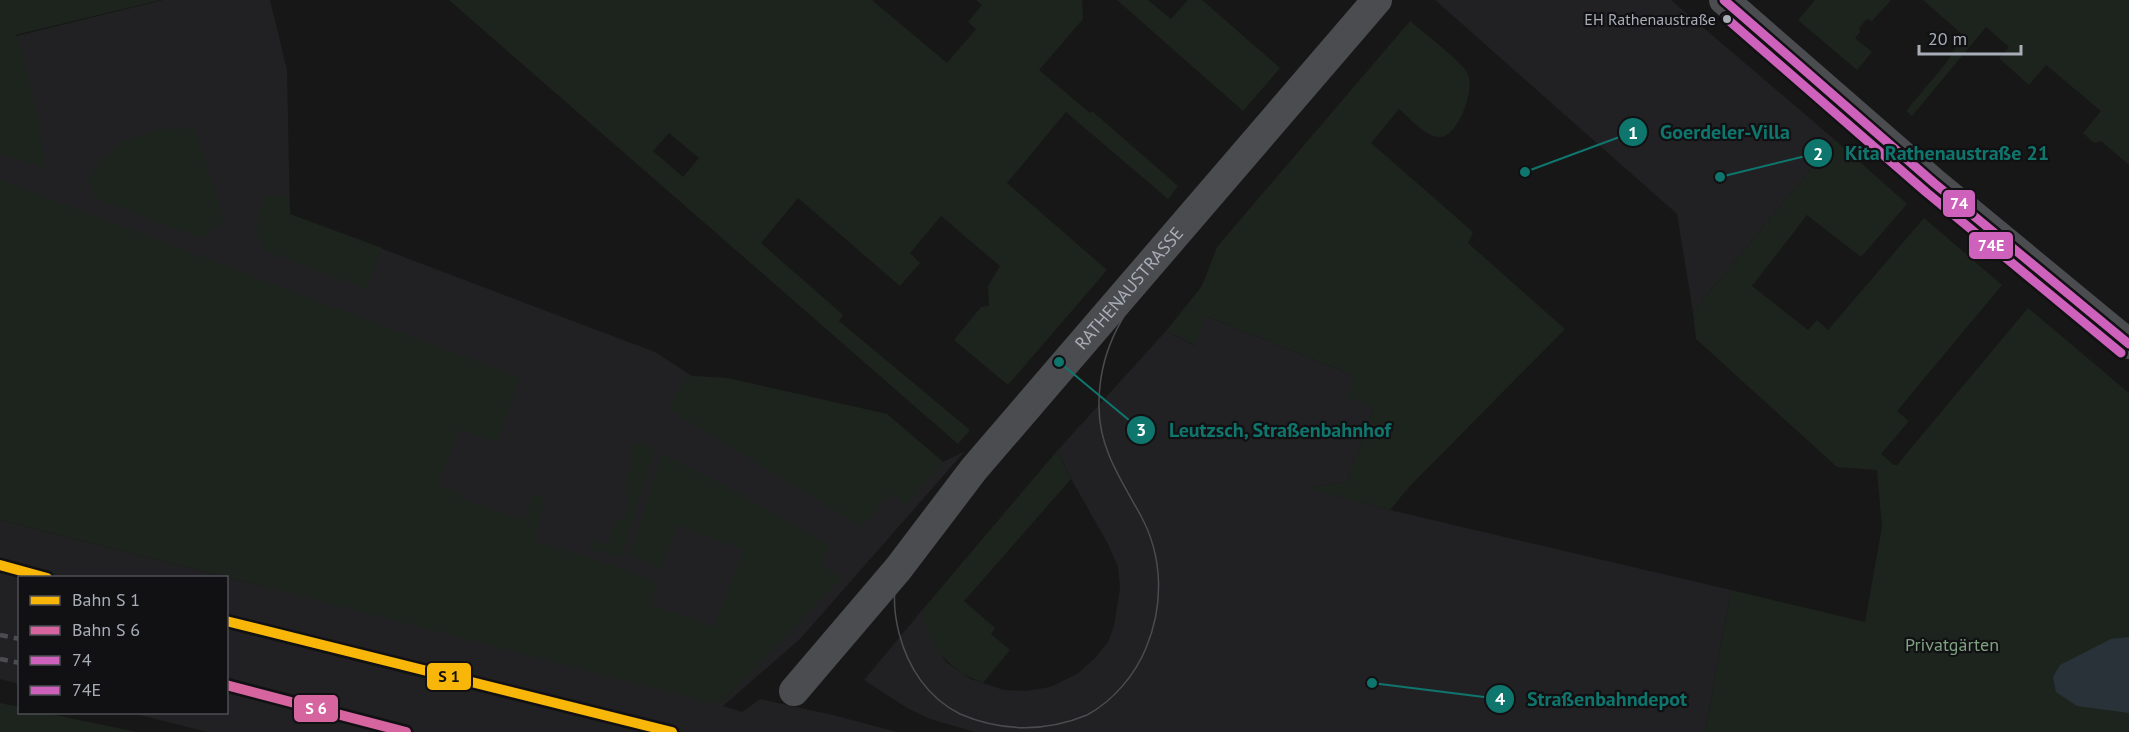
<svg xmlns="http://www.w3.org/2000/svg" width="2129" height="732" viewBox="0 0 2129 732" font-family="'PT Sans',sans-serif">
<rect width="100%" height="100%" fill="#171717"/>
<!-- built -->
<path fill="#212123" d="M163,0H270L287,70L290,214L655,352L692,376L727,378L887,414L943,462L965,451L801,638L723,706L742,712L760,699L833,715L897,732H207L132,713L226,712V578H20L19,684L0,679V520L266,587L0,307V40Z
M1435,0H1671L1835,140L1693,312L1677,214Z
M1206,316L1355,376L1374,407L1347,482L1308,488L1390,510L1731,590L1705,732H975L930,719L907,708L864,680L923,609L929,635L946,662L971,679L1004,690L1027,691L1050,687L1077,674L1095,658L1108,642L1114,626L1120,588L1118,567L1108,544L1074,484L1057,451L1166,331L1194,345Z"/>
<!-- green -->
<path fill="#1d241e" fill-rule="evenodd" d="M0,0H161L15,35L19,39L40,129L45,168L0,154Z
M449,0H872L947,63L976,29L968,22L982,5L976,0H1082L1083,19L1039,70L1090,113L1092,111L1178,186L1168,199L1066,112L1007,183L1107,270L1008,385L954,340L981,307L989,306L988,286L1000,266L941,216L910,253L920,263L900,286L798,198L761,243L843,315L839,321L970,430L958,444ZM669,133L699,158L683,177L653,151Z
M1117,0H1148L1171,19L1188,0H1202L1280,68L1243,111Z
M1815,0H1891L1872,21L1867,19L1859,28L1860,32L1855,38L1872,52L1857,70L1798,20Z
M1923,0H2129V165L2101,141L2094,143L2083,133L2101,111L2046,65L2029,85L1999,58L2009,47L1986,27L1912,116L1906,111L1947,62L1963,35Z
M1410,21C1421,30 1464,64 1468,74C1475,89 1459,135 1441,137C1426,138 1410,118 1399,109L1371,143L1473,232L1468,243L1565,329L1409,487L1390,510L1306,488L1347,482L1374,407L1347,398L1355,376L1206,316L1195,345L1166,331L1202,286L1217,247Z
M195,128L224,221L200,238L94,198L88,179L101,161L122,141L159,129Z
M1835,140L1907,204L1861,257L1807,215L1752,286L1808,330L1817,320L1828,330L1924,218L2002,285L1897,411L1909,421L1881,454L1894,465H1897L2028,308L2129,393V732H1705L1731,590L1865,622L1882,527L1877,470L1837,467L1696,339L1693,312Z
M0,180L520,378L497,443L459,429L438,485L462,494L461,499L524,520L533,495L546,498L534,541L612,565L658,583L650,604L714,627L743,550L678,525L661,568L630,556L662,453L747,498L830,546L820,565L842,578L719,705L266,587L0,520Z
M264,196H289L290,214L382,248L367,289L269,252C248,237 259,218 264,196Z
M692,376L727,378L887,414L943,462L906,505L890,493L862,527L668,409L686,379Z
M634,442L652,447L655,450L621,558L588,548L591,540L608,545L615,520L620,521C627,515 631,501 628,492L624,491L632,461L629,460Z
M1057,451L1071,479L964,601L995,628L991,634L1010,650L983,683C951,671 924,645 923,609Z
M0,703L19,707L20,712L46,713L136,732H0Z"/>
<!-- water -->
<path fill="#2a3239" d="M2129,637V713L2077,706L2056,692L2053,677L2060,665L2111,639Z"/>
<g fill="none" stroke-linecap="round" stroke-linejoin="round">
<!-- street -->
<g stroke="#4b4c50" stroke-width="30">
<path d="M1724,0L1934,183L2129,344"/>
<path id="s1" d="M794,691L898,569L974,469L1377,0"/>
</g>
<!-- tram -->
<path stroke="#4b4c4f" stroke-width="1.5" d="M1152,275C1121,316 1098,353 1099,407C1099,449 1122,481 1141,516C1163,557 1164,605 1146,648C1135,675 1113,701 1087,715C1046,732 1002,732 960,714C928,698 908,668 899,633C881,562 917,527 960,476L1368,0
M1148,280L1387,0
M997,441L1030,417L1117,316"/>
<!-- rail -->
<path stroke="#4b4c4f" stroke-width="4.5" stroke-dasharray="8 6" stroke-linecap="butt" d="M0,635L20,639
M0,659L20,663
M226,685L235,687"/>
<defs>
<path id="bus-1" d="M1724,0L1934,183L2129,344"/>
<path id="bus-2" d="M1726,18L1926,192L2121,353"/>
</defs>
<!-- bus-1 casing -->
<use href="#bus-1" stroke="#111113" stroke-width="14"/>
<!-- bus-2 casing -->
<use href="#bus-2" stroke="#111113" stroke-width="14"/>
<!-- bus-1 -->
<use href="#bus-1" stroke="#ce61bb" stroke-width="9"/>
<!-- bus-2 -->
<use href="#bus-2" stroke="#ce61bb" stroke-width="9"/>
<defs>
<path id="rail-1" d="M0,565L47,578
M226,621L672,732"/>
<path id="rail-2" d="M226,685L406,732"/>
</defs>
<!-- rail-1 casing -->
<use href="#rail-1" stroke="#111113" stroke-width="15"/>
<!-- rail-2 casing -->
<use href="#rail-2" stroke="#111113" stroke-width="15"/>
<!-- rail-1 -->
<use href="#rail-1" stroke="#f8b608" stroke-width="10"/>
<!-- rail-2 -->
<use href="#rail-2" stroke="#d6659f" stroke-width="10"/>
</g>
<!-- markers -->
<circle fill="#a8adb8" stroke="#111113" stroke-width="2" cx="1727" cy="19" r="5"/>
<g text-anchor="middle" stroke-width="4.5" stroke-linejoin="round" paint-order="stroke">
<!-- bus labels -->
<g font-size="16" fill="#a8adb8" stroke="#111113" text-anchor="end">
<text x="1716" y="25">EH Rathenaustraße</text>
</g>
<!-- street labels -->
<g font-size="18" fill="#a8adb8" stroke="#111113">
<text dy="6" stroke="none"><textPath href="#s1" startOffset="524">RATHENAUSTRASSE</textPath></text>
</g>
<!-- park labels -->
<g font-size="18" fill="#7fa381" stroke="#111113">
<text x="1952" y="651">Privatgärten</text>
</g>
</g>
<!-- callouts -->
<path fill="none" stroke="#0f766e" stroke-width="2" d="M1525 172L1633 132M1720 177L1818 153M1059 362L1141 430M1372 683L1500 699"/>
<g fill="#0f766e" stroke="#111113" stroke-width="2">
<circle cx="1525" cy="172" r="6"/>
<circle cx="1720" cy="177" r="6"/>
<circle cx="1059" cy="362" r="6"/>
<circle cx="1372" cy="683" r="6"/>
<circle cx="1633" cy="132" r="15"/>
<circle cx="1818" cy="153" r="15"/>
<circle cx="1141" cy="430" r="15"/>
<circle cx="1500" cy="699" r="15"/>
</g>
<g font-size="18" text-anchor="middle" font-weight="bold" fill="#fff">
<text x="1633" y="139">1</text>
<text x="1818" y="160">2</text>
<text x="1141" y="436">3</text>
<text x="1500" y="705">4</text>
</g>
<g font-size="20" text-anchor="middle" font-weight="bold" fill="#0f766e" stroke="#111113" stroke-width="4.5" stroke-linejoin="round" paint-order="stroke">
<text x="1725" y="139">Goerdeler-Villa</text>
<text x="1947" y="160">Kita Rathenaustraße 21</text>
<text x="1280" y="437">Leutzsch, Straßenbahnhof</text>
<text x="1607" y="706">Straßenbahndepot</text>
</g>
<g stroke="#111113" stroke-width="2">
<rect x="1942" y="189" width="34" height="29" rx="6" fill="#ce61bb"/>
<rect x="1968" y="231" width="46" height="29" rx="6" fill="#ce61bb"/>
<rect x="426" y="662" width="46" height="29" rx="6" fill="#f8b608"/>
<rect x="293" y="694" width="46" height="29" rx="6" fill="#d6659f"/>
</g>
<g font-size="16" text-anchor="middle" font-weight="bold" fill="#fff">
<text x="1959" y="209">74</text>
<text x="1991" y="251">74E</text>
<text x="316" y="714">S 6</text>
</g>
<g font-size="16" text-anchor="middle" font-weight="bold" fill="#111">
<text x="449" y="682">S 1</text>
</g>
<!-- legend -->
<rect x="18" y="576" width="210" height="138" fill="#111113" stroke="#4d4f55" stroke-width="1.5"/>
<rect x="30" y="596" width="30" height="9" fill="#f8b608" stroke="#4d4f55" stroke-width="1.5"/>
<text x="72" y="606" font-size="18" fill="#a8adb8">Bahn S 1</text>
<rect x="30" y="626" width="30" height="9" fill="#d6659f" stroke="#4d4f55" stroke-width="1.5"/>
<text x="72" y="636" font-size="18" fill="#a8adb8">Bahn S 6</text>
<rect x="30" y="656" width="30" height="9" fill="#ce61bb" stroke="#4d4f55" stroke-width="1.5"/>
<text x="72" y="666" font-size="18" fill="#a8adb8">74</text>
<rect x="30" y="686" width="30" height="9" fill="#ce61bb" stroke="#4d4f55" stroke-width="1.5"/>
<text x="72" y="696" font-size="18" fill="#a8adb8">74E</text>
<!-- scale -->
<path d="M1919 45v9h102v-9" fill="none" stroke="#a8adb8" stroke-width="3"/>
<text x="1928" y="45" font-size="18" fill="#a8adb8" stroke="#111113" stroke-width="4.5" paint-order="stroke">20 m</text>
</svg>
